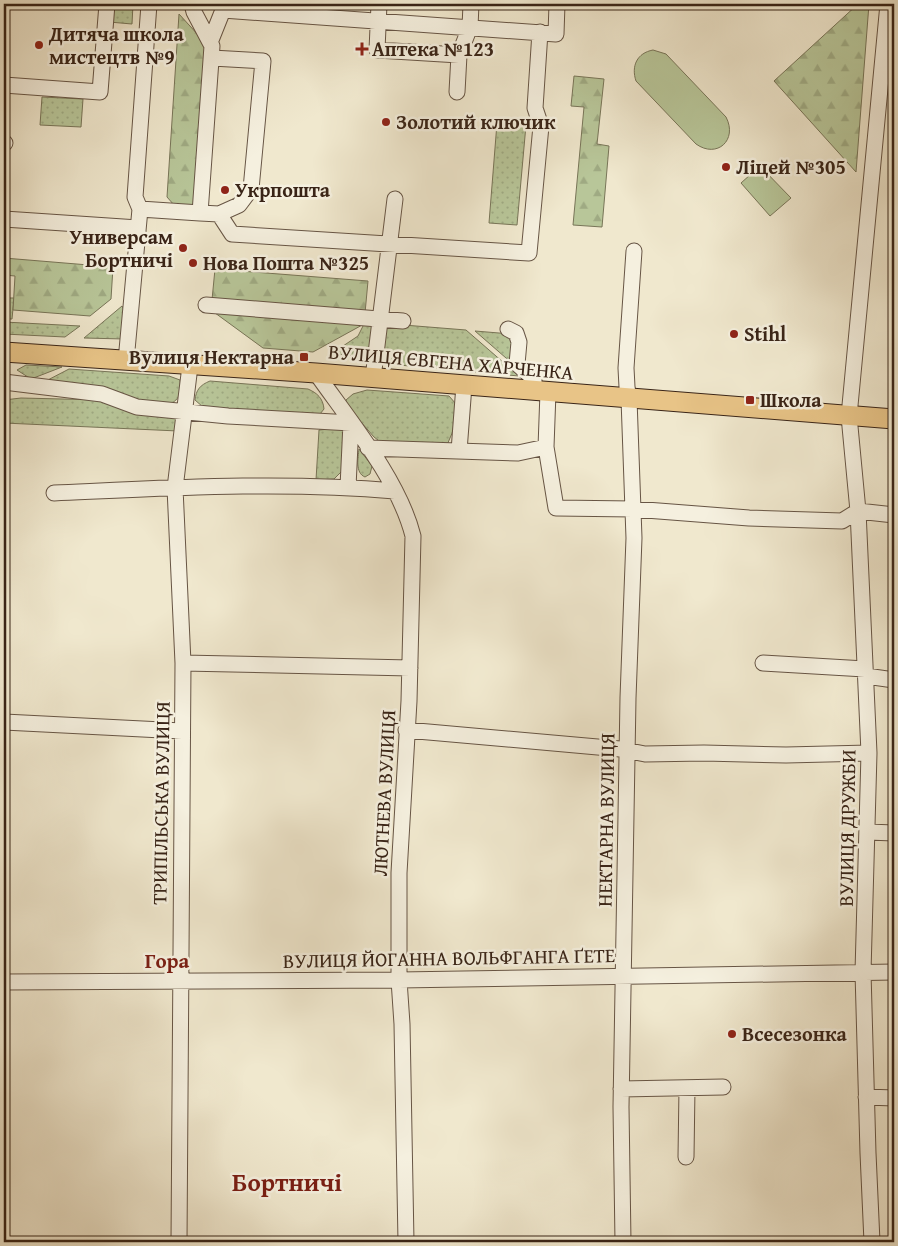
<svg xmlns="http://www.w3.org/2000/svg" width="898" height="1246" viewBox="0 0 898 1246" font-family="'Gentium Book Plus',serif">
<defs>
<pattern id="grass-dots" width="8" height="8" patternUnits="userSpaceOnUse" patternTransform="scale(1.25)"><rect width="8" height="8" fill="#b8c699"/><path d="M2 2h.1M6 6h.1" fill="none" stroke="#9faa83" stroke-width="1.8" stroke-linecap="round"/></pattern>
<pattern id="forest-firs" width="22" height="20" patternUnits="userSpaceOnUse" patternTransform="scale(1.25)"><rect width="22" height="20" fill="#b8c699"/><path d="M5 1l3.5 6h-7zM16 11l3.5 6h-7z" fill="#9faa83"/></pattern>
</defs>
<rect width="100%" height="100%" fill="#f0e8ce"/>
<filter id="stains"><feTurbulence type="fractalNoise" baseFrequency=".004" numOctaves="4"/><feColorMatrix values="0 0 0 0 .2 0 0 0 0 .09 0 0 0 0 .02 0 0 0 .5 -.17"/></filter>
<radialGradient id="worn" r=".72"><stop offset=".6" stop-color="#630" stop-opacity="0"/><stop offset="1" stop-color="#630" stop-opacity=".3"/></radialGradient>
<!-- grass -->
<path fill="url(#grass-dots)" stroke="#787558" d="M110,4H133L132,24L109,22Z
M268,4H328V8Z
M42,97L83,99L81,127L40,125Z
M497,123L526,125L517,225L489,223Z
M8,298H14L12,319H4V300Z
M122,306L127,315L124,339L84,338Z
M4,322L80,326L65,337L4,334Z
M367,322L373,323V357L331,354L358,336L363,326Z
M391,324L466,330L519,376L388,364L383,360L386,327Z
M475,331L511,334L514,365Z
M26,365L62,367L31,379L17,370Z
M69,369L169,376L180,380C181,393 181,398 169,405L42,383Z
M210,381L308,389C317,393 323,398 324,409L320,414L288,416L203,407L195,400C196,390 200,385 210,381Z
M367,390L449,396L456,404L453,431L447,445L383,444L374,437L347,406L346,400L353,394Z
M21,398L104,400L172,415L178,419V431L4,423V400Z
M342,428L346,435L342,471L334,479L316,480L319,430Z
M359,449L372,466L370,474L365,477C355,473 358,458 359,449Z"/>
<!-- forest -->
<path fill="url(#forest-firs)" stroke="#787558" d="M858,4H869L856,172L774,81Z
M179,14L210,48L198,199L192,206L174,205L167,197Z
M574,76L604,79L597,144L609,146L602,227L573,225L584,107L571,106Z
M4,258L113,267L111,299L90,316L13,310L15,276L4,275Z
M215,269L368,281L364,324L313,352L263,348L211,310Z"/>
<!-- pitch -->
<path fill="#b8c699" stroke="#787558" d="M653,50L666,54L726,117C738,140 717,159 696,144L636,81C631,66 637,53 653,50Z
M760,166L791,198L770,216L741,183Z"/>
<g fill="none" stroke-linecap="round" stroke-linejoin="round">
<defs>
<path id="minor" d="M379,4L377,50L459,55
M211,40L223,10L556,34L557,4
M212,58L263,61L251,189L239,205L219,214
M4,85L100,92L107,4
M457,92L459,55L470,27L471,4
M4,143H5
M140,209L135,197L149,4
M200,213L219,214L232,234L529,253L541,126L535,108L540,32
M4,219L138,228
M206,305L403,321
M508,329L516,333L519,342L517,364L534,379V391
M126,361L140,209L200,213L212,46L194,12L192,4
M316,373C349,420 399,480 413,536L409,701L399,873V980L402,1024L406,1242
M373,378L395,199
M4,382L102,394L137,407L228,416L351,423L348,487
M546,447L556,508L633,509L749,518L842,521L858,511L894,515
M368,448L518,453L546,447L548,392
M459,451L464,385
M54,493C168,488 282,481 395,491
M183,663L410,668
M763,663L865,669
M866,676L894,680
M4,722L182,731
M406,730L620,749L645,754L704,753L786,755L869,753
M868,832L894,833
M4,982L399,980L894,972
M621,1089L723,1087
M866,1097L894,1098
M686,1157L687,1088
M179,1242L183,663L175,488L190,366
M623,1242L621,1107L628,698L634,538L629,399L627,387L626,368L634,251
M872,1242L868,1153L863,972L869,753L858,511L849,416L888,4"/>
<path id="major" d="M4,352L316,373L894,419"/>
</defs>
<!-- minor casing -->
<use href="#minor" stroke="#675545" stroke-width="17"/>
<!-- major casing -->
<use href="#major" stroke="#392417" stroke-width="21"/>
<!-- minor -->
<use href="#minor" stroke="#f5f0df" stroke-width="15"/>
<!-- major -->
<use href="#major" stroke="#e8c487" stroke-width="19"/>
</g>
<!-- markers -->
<g fill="#8f2418" stroke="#f5f0df" stroke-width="2">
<circle cx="39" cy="45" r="5"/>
<path d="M359.5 41.5h5v5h5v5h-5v5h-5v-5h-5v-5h5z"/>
<circle cx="386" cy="122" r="5"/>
<circle cx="726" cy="167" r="5"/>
<circle cx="225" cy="190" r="5"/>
<circle cx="183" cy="248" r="5"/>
<circle cx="193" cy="263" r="5"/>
<circle cx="734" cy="334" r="5"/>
<rect x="299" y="352" width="10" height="10" rx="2.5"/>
<rect x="745" y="395" width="10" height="10" rx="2.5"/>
<circle cx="732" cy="1034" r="5"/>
</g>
<g text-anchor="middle" stroke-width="5" stroke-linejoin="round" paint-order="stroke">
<!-- poi labels -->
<g font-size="20" font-weight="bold" fill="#392417" stroke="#f5f0df" text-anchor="start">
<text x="49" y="41">Дитяча школа<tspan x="49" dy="23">мистецтв №9</tspan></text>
<text x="372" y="56">Аптека №123</text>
<text x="396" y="129">Золотий ключик</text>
<text x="736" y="174">Ліцей №305</text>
<text x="235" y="197">Укрпошта</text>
<text x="173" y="244" text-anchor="end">Универсам<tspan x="173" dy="23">Бортничі</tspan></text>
<text x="203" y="270">Нова Пошта №325</text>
<text x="744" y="341">Stihl</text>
<text x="294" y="364" text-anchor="end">Вулиця Нектарна</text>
<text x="760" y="407">Школа</text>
<text x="742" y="1041">Всесезонка</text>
</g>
<!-- street labels -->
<g font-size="20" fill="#392417" stroke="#f5f0df">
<text transform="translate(451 362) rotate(5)" y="7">ВУЛИЦЯ ЄВГЕНА ХАРЧЕНКА</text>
<text transform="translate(384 793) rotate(-87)" y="7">ЛЮТНЕВА ВУЛИЦЯ</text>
<text transform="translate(161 803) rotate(-89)" y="7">ТРИПІЛЬСЬКА ВУЛИЦЯ</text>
<text transform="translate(606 820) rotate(-89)" y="7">НЕКТАРНА ВУЛИЦЯ</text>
<text transform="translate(847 828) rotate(-89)" y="7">ВУЛИЦЯ ДРУЖБИ</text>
<text transform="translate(449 958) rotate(-1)" y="7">ВУЛИЦЯ ЙОГАННА ВОЛЬФГАНГА ҐЕТЕ</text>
</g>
<!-- neighbourhood labels -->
<g font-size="21" font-weight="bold" fill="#7a1f14" stroke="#f5f0df">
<text x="167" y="968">Гора</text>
</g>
<!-- district labels -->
<g font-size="25" font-weight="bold" fill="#7a1f14" stroke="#f5f0df">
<text x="287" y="1191">Бортничі</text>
</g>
</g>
<!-- margin -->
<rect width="898" height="1246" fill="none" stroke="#f0e8ce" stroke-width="20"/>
<rect x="5" y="5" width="888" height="1236" fill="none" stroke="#392417" stroke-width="2.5"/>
<rect x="10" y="10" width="878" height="1226" fill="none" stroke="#392417"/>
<rect width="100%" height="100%" filter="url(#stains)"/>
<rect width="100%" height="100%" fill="url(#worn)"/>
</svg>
